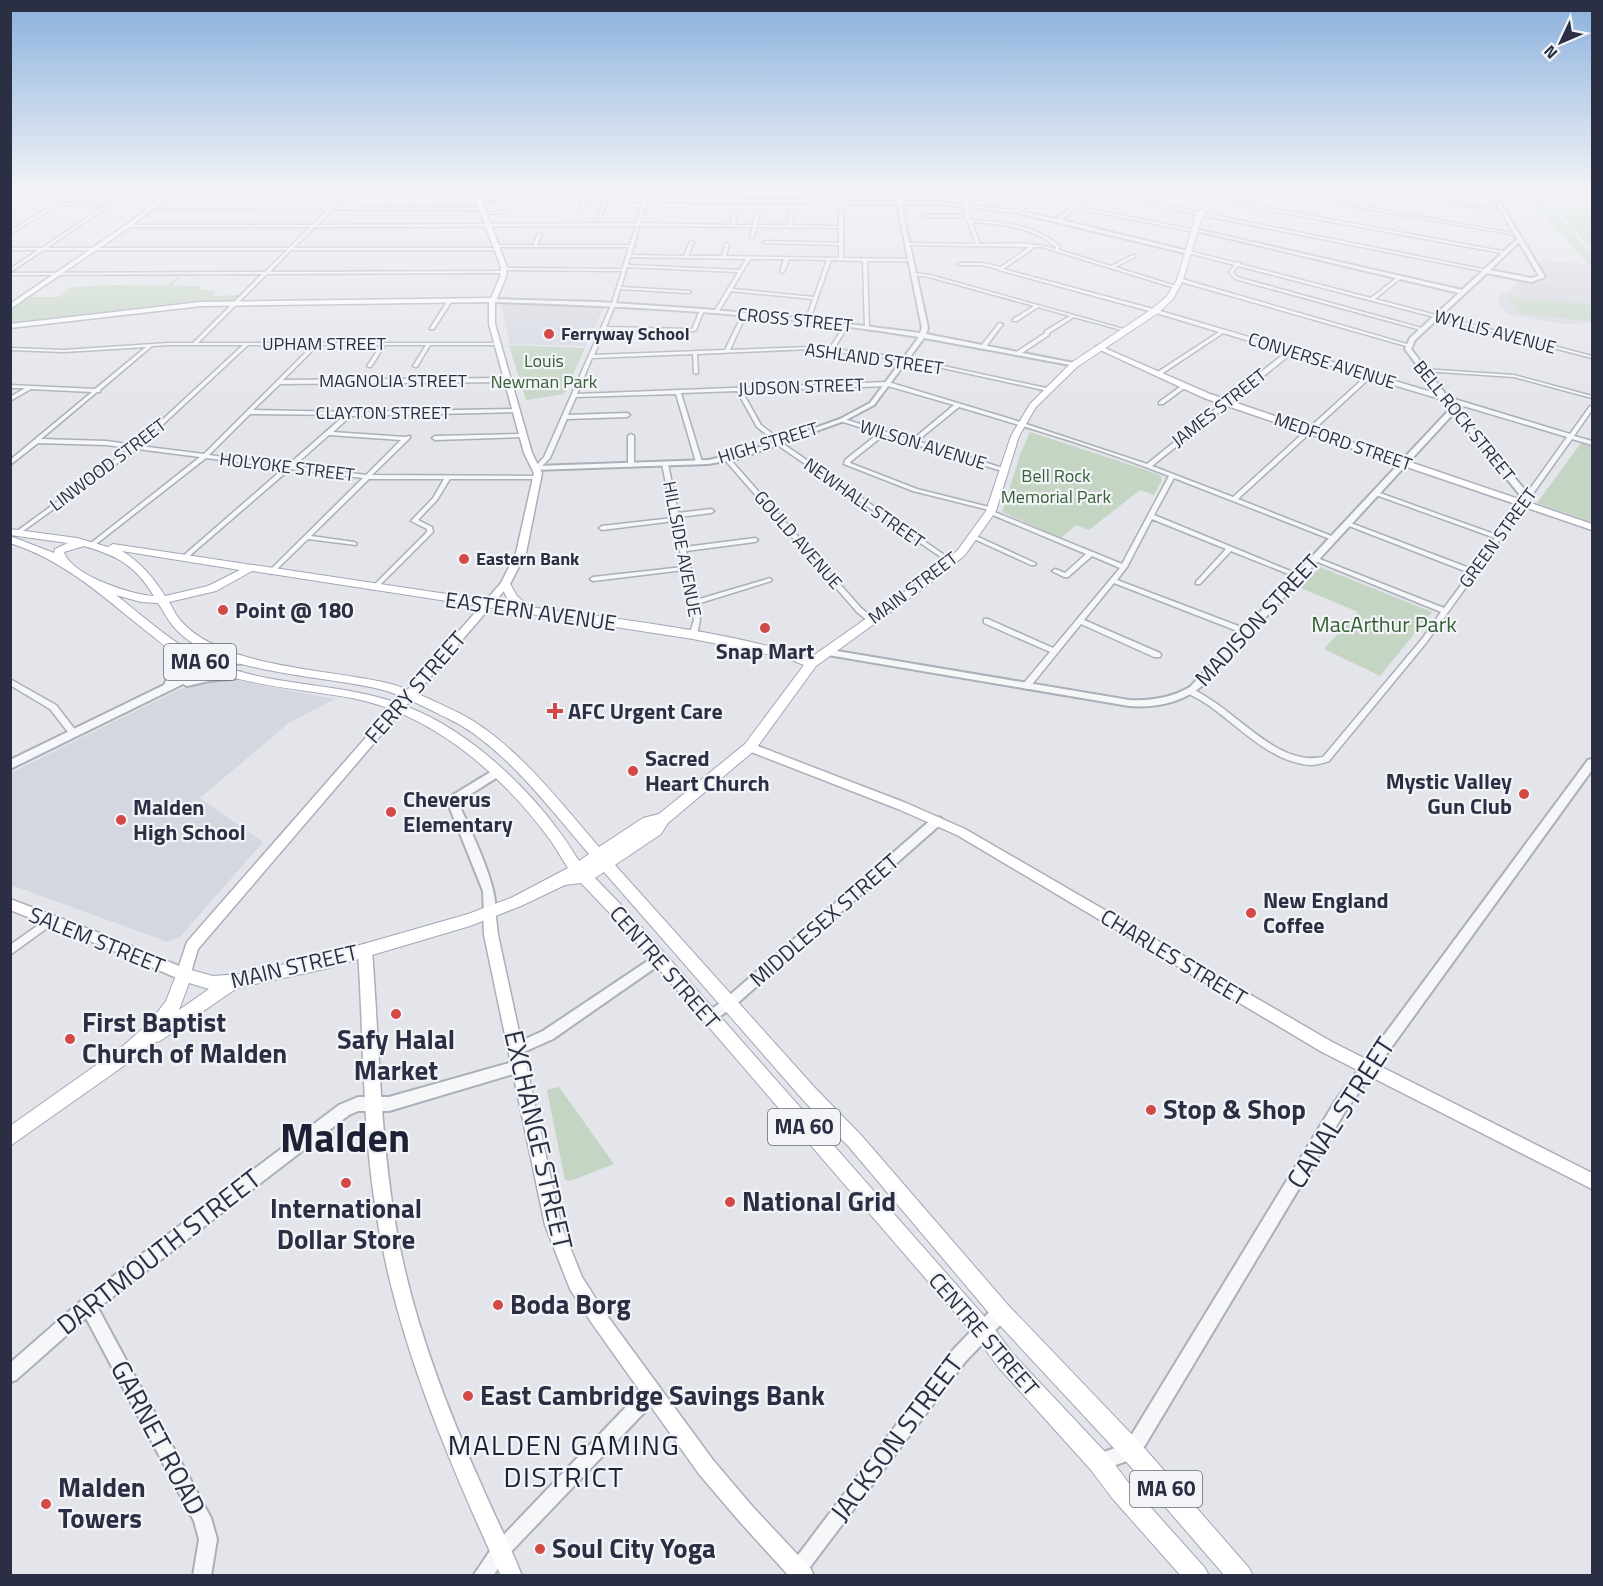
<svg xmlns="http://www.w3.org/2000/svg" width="1603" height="1586" viewBox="0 0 1603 1586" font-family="'Titillium Web',sans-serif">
<rect width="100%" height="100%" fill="#e3e5eb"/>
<!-- built -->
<path fill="#d5d7e0" d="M1535,260L1585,264L1592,273V323L1562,324L1507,314L1502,308L1498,302L1501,294L1509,293L1520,280L1549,281Z
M501,304L528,305L604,307L586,346L510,344Z
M216,680H234L335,699L290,722L200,798L263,842L181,936L168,942L11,885V773L180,689Z"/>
<!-- green -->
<path fill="#c5d5c4" d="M1524,190H1535L1592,255V269Z
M1551,204H1592V250Z
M178,277H181L171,286H201L199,289L216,291L212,296L240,295L231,301L169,305L11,324L10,311L30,297H58L71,287L115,285L167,286Z
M1508,297L1592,304V321L1520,314Z
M509,345L585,348L564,394L526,400Z
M1030,432L1149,471L1160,475L1162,480L1154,495L1140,490L1089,530L1076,525L1061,538L1002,512L1020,455Z
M1581,443L1592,447V522L1537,503Z
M1320,567L1432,612L1380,676L1324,649L1358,612L1301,588Z
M559,1087L614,1164L570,1181L565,1180L547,1090Z"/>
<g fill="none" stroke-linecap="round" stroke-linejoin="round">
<defs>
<path id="minor" d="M77,190H82L61,203L110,205L47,248H289L310,227H128L126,226L128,225H313L328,209L152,208L150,207L152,206L331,207L348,190H352L335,207L482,208L484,209L482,210L333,209L317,225L636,223L643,201L645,200L647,201L640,223L731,225L732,215L734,214L736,215L735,225H753L756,213L758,212L760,213L757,225H788L790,211L792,210L794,211L792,225L839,226V201L841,200L843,201V258L911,259L913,260L911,261H867L869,329L865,328L863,261L831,260L809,322L807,323L805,322L813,299L731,291L718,313H714V312L738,272L627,267L621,287L689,291L691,292L689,293L620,289L616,303L606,327L692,329L700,310L702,309L704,310L696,330L694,331L605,329L594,355L725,350L742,315L744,314L746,315L730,350L810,347L829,349L844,326L846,325L848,326L834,349L906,358L1051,389L1048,391L906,360L810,349L697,354L698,373L696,374L694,373L693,354L592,358L577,394L888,382L1014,420L1147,464L1286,352L1223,333L1160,375H1156V373L1219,332L1153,312L999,270L998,269L982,265H959L957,264L959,263H982L1001,267L1029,247L906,245L907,243L976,244L966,217H924L922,216L924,215H966L962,205L965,204L967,190H971L969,205L966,206L971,220C1001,222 1038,225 1060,247L1059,250L1111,266L1133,255H1135V257L1115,267L1179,287L1175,288L1042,247H1033L1031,250L1003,269L1157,310L1293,350L1570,434L1590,406H1592V410L1574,436L1592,441V445L1572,439L1426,643L1329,761C1323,763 1317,765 1311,765C1274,763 1243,731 1215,710C1206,703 1197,698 1187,693L1186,691L1187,689C1195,689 1202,694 1208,698C1243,719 1280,766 1323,757L1422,639L1441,612L1313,560V558H1317L1444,608L1470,573L1344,524V522H1348L1472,569L1495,538L1373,494V492H1377L1497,535L1567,437L1370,378L1238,499L1334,537V539H1330L1174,478L1154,515L1300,575V577H1296L1231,551L1200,584H1196V582L1226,549L1152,519L1127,567L1117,580L1249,630V634H1245L1114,583L1084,620L1160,653L1161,655L1160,657H1154L1081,624L1029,688L1026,689L1022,686L1023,684L1050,652L984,623V619H988L1053,648L1120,568L1092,556L1068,577H1064L1052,571L1055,569L1065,573L1086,554L988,513L987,512L989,510L913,491L844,464L845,460L879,433L840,421V419H844L912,440L954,405L888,386L742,391L761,425L782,441V443L953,561L954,562L951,564L776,444V442L757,427L737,391L681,393L702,462L701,463L696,462L676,394L576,397L568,415L627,413L630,415L627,417L567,419L550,458L539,469H535V467L544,457L612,303L622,271L504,270L502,269L504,268L622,269L629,247H497L495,246L497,245H533L538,234L540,233L542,234L537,245H630L636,226L315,227L294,248H498L500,249L498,250H291L270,272L504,271L506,272L504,273L267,274L198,343H497L499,344V345H430L417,367H415L413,366L426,345H385L371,367H369L367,366L381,345H318L283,380L507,378L510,380L507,382L280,384L253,410L350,412L516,409L519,411L518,412L351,416L333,432L405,437L410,436V438L372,475L537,476L539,477V479H450L437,500L418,520L432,527L433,532L376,589H372V587L427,532V529L411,521L433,498L444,479H369L311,536L354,542L356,543V545L308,539L273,573L271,574L268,572L269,571L363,478L290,469L187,558L185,559L182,557L183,556L284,468L206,458L95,545H91V543L200,457L137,449L19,534L17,533V531L131,448L106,445L38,443L10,465V460L92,392L31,389L10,401V397L25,388H10V385L95,389L146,347L64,352L10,350V348L64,350L168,343H193L262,274L10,275V273L265,272L287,250H44L10,272V269L38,250H10V248H42L104,206L58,205L10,234V231ZM972,222C1000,224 1034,227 1056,247L1055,249C1031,241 1005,244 980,244ZM639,226L753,227L750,237L752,238L754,237L756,227L839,228V243L765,241L763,242L765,243L839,245V258L726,256L729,244L727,243L725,244L722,256H688L694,242L692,241L690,242L684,256L631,255L633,247L635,246L634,245ZM630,257L746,259L739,270L628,265ZM750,259H784L780,272L782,273L784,272L789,259L827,260L814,297L732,289ZM168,345H243L135,445L106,441L41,439L97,392H100V390L152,346ZM248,345H313L204,454L140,446ZM1291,354L1366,376L1233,497L1152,466ZM959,407C1029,428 1101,449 1169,476L1122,564L992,511L994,509L993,508L917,489L850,463V462L884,435L1002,471H1006V469L917,441ZM250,414L345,415L288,465L209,455ZM329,435L401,440L366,475L294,466Z
M132,190H137L145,194L171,195L144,196Z
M628,190H632L628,200L625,201Z
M739,190H743L742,201L740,202L738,201Z
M831,190H835V201L833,202L831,201Z
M994,190H998L994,196H992Z
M1041,190H1046L1019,213H1017V211Z
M1186,190H1195L1220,196L1218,197Z
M1262,190H1272L1517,234L1515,235Z
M1379,190H1389L1504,211L1502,212Z
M1538,190H1542L1547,195L1544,196Z
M1092,191L1487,270L1489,271L1487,272L1091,193Z
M585,198L587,199L582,211L579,212L583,199Z
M1214,198L1507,252L1509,253L1507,254L1213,200Z
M606,199L608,200L601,217L598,218L604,200Z
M1074,206L1195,230L1197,231L1195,232L1073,208Z
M507,211L508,213L483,214L481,213Z
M1189,251L1237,263L1240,262V264L1371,298L1399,276H1401V278L1375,299L1592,356V358L1238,266L1233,272L1237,277L1425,329L1421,330L1235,279L1229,272L1235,265L1188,253Z
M914,273L930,275L1127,330L1125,331L1074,317L1049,333V335L1019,355H1015V353L1045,333V331L1070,316L1038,307L1017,321H1013V319L1034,306L929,277L913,275Z
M1178,279H1182L1410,345L1406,346L1178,281Z
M448,300L452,301L434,329H430V328Z
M999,323L1003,324L985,348H981V346Z
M1422,369L1514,375L1592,396V398L1514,377L1424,371H1422Z
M1184,384L1187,386L1186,387L1163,404H1159V402Z
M523,434L525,435V437L435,440L432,438L435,436Z
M631,434L634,436V465L631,467L628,465V436Z
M725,458H729L861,608L873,618V622H869L857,612L725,460Z
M663,463L668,464L678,513L711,509L714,511L711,513L679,517L685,547L755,538L758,540L755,542L686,551L689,566L691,568L690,569L696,600L767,579L769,578L772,580L771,581L697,604L700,620L697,635L693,637L689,635L694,620L684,570L593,581L590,579L593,577L683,567L674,521L602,530L599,528L602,526L673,518L662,464Z
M974,535L1035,563L1036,564L1035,565H1031L972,538L971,537Z
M10,679L56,705L77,732L78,734L77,736H71L50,709L10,685Z
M51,916L54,917L56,920L54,923L10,955V945Z"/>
<path id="tertiary" d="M894,190H898L901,201C953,202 1005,207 1056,219L1091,190H1096L1061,220L1192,252L1189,254L1018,213L943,204H901L928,328L926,334L1074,363L1077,365L1076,366L924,338L874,405L844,421L780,444L737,459L708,464L534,470V466H537L708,460L733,455L776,442L840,419L870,403L919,337C778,314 635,306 493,302L490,300L491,299L598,302L703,309L808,319L920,333L922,328L897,204L478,200L476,198L896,201Z
M1489,190H1493L1545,277L1531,282L1487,273L1415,340L1411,349L1456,408L1530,496V500H1524L1454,413L1203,685C1182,703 1156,708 1129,706L822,654L820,652L825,649L1129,700C1151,701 1171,698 1190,687L1450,409L1405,349L1410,338L1459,293L1193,230L1195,229L1462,290L1517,239ZM1519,242L1539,276L1531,278L1490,270Z
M176,645L179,646C188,658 188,666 180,678C195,670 233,649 249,661L247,663L226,665L194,678L240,672L245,675L240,678L209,681L187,686L183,684L10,769V760L164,685C170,670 186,669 171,648Z
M1592,759V770L1346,1110L1138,1457L1099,1471L1093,1468L1090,1462L1093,1456L1126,1444L1336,1100L1588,760Z
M497,768L502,772L501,775L458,802C468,826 503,894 494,916L490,918L486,916L484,913L483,891L447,801L448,798Z
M937,817L941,818L942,821L941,824L732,1008L710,1023L706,1021L704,1017L706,1013L724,1000L933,818Z
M658,954L662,955L664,959L662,963L553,1039L517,1055L512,1053L510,1049L512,1045L543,1031Z
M520,1060L525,1062L527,1066L525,1070L520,1072L389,1111H358L349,1115L98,1308L211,1518L217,1539L211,1576H193L199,1539L194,1521L86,1318L16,1380L10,1382V1363L82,1300L154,1245L339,1105L358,1097H389Z
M1001,1304L1007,1306L1009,1312L1007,1318L965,1362L804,1575H792L789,1569L792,1563L953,1350L995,1306Z
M652,1384L658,1386L660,1392L658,1398L506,1557L493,1576H473L494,1545L646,1386Z"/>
<path id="secondary" d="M171,190H177L130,227L10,309V304L126,225Z
M478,190H484L482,201L507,267L506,277L495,303V324L532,453L542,473L526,553L510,584L198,949L189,979L184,981L179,979L105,947L10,910V899L115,939L179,966L187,942L501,583L516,553L534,473L524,453L489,324V302L201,306L10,328V324L201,302L491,298L500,277L501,267L476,201Z
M1096,346H1100L1210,394L1592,524V530L1204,398L1096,348Z
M750,743L906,803L965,829L1332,1042L1592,1173V1189L1322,1052L957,835L898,809L746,750L744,747Z
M490,907L495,909L498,935L561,1225L582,1277L603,1310L713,1460L753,1507L811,1569L814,1576H789L739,1521L699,1474L591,1322L570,1289L545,1225L484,935L483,913L485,909Z
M365,944L370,946L372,950C380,1054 380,1159 403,1262C420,1338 449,1413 481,1484C494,1515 510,1545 522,1576H501C449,1461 397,1342 377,1217C362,1129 364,1039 358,950L360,946Z"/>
<path id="primary" d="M1220,190H1227L1202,216L1183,280L1173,299L1158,313L1077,367L1036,407L1019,436L996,511L965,555L939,577L816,666L755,750L668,823L661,834L615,865L816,1089L861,1135L1008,1305L1140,1443L1249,1568L1253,1576H1225L1124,1459L994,1319L849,1147L804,1101L604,872L595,878L630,914L990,1323L1013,1354L1107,1454L1128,1482L1205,1568L1209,1576H1181L1112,1498L1091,1470L999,1368L976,1337L620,924L581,883L565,885L521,906L470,926L325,969L237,988L160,1041L151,1043L135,1058L10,1146V1126L123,1046L150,1022L166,1001L178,970L184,968L213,976L241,974L325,955L468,914L511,898L568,868C562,859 557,850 551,841C503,775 433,714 352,698C297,688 239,686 188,661C169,651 153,636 136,623C97,591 60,559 10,543V536L54,553L55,549L68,543L10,535V529L77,538L108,547L113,544L514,604L508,600L500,584L505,581L509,582L517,596L530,607C621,620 724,630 810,658L931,573L957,551L986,511L1011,436L1030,404L1071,363L1152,309L1167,296L1177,280L1196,215ZM84,546C118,556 135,565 154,596C131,595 71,575 64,552ZM122,551L240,570L208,586L165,596C153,577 141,563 122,551ZM252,571L693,639L786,658L804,665L745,744L659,814L643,818L599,847C559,801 514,741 459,713C438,703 409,688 387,683C329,669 222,668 181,621C176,616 173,608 169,602L216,591ZM116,595L141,602L158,603C163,610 167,619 173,626C215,676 322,674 383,690C405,696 428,709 449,719C503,745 550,809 589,854L579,861C573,852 568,843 561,834C525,784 467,730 408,707C347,682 278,688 217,664C178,649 148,620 116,595ZM189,983L209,989L179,1010Z"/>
</defs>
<!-- minor casing -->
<use href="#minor" stroke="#acaeb9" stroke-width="3"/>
<!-- tertiary casing -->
<use href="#tertiary" stroke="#acaeb9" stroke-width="4"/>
<!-- secondary casing -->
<use href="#secondary" stroke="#acaeb9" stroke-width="3"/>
<!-- primary casing -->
<use href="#primary" stroke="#a2a7b7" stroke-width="2"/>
<!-- minor -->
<use href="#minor" fill="#f6f7f9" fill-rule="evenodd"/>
<!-- tertiary -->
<use href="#tertiary" fill="#f6f7f9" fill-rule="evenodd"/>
<!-- secondary -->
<use href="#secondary" fill="#fff" fill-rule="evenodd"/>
<!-- primary -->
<use href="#primary" fill="#fff" fill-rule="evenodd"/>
</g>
<!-- sky -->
<linearGradient id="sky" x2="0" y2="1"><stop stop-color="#8ab1dd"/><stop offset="0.46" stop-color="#f2f3f6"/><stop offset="1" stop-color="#f2f3f6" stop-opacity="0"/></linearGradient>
<rect width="1603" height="412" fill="url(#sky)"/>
<!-- markers -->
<g fill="#d24946" stroke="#f3f4f8" stroke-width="2">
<circle cx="549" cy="334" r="6"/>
<circle cx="464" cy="559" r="6"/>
<circle cx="223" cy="610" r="6"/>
<circle cx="765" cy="628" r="6"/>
<path d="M552 702h6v6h6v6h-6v6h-6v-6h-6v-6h6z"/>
<circle cx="633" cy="771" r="6"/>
<circle cx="1524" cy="794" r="6"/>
<circle cx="391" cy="812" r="6"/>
<circle cx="121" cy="820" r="6"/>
<circle cx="1251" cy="913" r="6"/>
<circle cx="396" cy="1014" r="6"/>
<circle cx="70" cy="1039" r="6"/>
<circle cx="1151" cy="1110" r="6"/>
<circle cx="346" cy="1183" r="6"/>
<circle cx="730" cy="1202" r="6"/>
<circle cx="498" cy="1305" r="6"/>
<circle cx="468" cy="1396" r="6"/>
<circle cx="46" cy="1504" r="6"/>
<circle cx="540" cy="1549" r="6"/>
</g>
<g text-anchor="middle" stroke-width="4.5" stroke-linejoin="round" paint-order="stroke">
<!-- far-street labels -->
<g font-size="18" fill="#2a2f44" stroke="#f3f4f8">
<text transform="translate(795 320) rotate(6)" y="6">CROSS STREET</text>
<text transform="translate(1495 332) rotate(15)" y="6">WYLLIS AVENUE</text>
<text x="324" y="350">UPHAM STREET</text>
<text transform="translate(874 359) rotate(8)" y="6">ASHLAND STREET</text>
<text transform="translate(1322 361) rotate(17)" y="6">CONVERSE AVENUE</text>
<text x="393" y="387">MAGNOLIA STREET</text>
<text transform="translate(801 387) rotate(-2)" y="6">JUDSON STREET</text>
<text transform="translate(1219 408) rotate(-38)" y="6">JAMES STREET</text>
<text x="383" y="419">CLAYTON STREET</text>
<text transform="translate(1464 421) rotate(51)" y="6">BELL ROCK STREET</text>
<text transform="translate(1343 442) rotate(19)" y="6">MEDFORD STREET</text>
<text transform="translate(768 443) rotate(-17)" y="6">HIGH STREET</text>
<text transform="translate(923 445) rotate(17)" y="6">WILSON AVENUE</text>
<text transform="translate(108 465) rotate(-37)" y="6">LINWOOD STREET</text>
<text transform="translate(287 467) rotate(7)" y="6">HOLYOKE STREET</text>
<text transform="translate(864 503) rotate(35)" y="6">NEWHALL STREET</text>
<text transform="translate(1498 538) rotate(-54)" y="6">GREEN STREET</text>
<text transform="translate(798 540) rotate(49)" y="6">GOULD AVENUE</text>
<text transform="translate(682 549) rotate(79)" y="6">HILLSIDE AVENUE</text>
<text transform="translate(913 588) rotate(-37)" y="6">MAIN STREET</text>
</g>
<!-- far-poi labels -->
<g font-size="18" font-weight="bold" fill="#2a2f44" stroke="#f3f4f8" text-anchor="start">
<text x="561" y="340">Ferryway School</text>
<text x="476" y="565">Eastern Bank</text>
</g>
<!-- far-park labels -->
<g font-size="18" fill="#386037" stroke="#f3f4f8">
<text x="544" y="367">Louis<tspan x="544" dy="21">Newman Park</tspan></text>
<text x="1056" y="482">Bell Rock<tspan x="1056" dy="21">Memorial Park</tspan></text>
</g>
<!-- shield labels -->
<g fill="#f3f4f8" stroke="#666a7a" stroke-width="1.5">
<rect x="164" y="644" width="72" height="36" rx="4.5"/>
<rect x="768" y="1109" width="72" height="36" rx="4.5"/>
<rect x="1130" y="1471" width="72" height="36" rx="4.5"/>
</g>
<g font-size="21" font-weight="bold" fill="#2a2f44">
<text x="200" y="669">MA 60</text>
<text x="804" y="1134">MA 60</text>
<text x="1166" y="1496">MA 60</text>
</g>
<!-- poi labels -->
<g font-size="22" font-weight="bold" fill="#2a2f44" stroke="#f3f4f8" text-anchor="start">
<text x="235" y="618">Point @ 180</text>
<text x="765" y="659" text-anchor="middle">Snap Mart</text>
<text x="568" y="719">AFC Urgent Care</text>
<text x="645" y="766">Sacred<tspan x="645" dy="25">Heart Church</tspan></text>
<text x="1512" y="789" text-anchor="end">Mystic Valley<tspan x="1512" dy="25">Gun Club</tspan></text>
<text x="403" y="807">Cheverus<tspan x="403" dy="25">Elementary</tspan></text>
<text x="133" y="815">Malden<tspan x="133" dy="25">High School</tspan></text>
<text x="1263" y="908">New England<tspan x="1263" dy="25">Coffee</tspan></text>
</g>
<!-- street labels -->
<g font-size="22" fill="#2a2f44" stroke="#f3f4f8">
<text transform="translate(531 611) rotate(8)" y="8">EASTERN AVENUE</text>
<text transform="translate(1257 620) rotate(-47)" y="8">MADISON STREET</text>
<text transform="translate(415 687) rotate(-49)" y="8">FERRY STREET</text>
<text transform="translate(824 920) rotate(-41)" y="8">MIDDLESEX STREET</text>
<text transform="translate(97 940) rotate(22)" y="8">SALEM STREET</text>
<text transform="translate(1174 957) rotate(31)" y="8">CHARLES STREET</text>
<text transform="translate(294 966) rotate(-13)" y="8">MAIN STREET</text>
<text transform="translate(665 967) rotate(49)" y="8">CENTRE STREET</text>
<text transform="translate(984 1334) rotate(49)" y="8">CENTRE STREET</text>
</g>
<!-- park labels -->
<g font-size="22" fill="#386037" stroke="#f3f4f8">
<text x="1384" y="632">MacArthur Park</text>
</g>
<!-- near-poi labels -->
<g font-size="27" font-weight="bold" fill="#2a2f44" stroke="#f3f4f8" text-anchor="start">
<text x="82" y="1032">First Baptist<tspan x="82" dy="31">Church of Malden</tspan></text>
<text x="396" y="1049" text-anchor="middle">Safy Halal<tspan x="396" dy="31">Market</tspan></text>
<text x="1163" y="1119">Stop &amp; Shop</text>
<text x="742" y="1211">National Grid</text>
<text x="346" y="1218" text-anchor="middle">International<tspan x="346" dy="31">Dollar Store</tspan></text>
<text x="510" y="1314">Boda Borg</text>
<text x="480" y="1405">East Cambridge Savings Bank</text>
<text x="58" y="1497">Malden<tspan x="58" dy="31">Towers</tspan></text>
<text x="552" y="1558">Soul City Yoga</text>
</g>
<!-- near-street labels -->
<g font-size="27" fill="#2a2f44" stroke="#f3f4f8">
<text transform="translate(1341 1113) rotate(-57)" y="9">CANAL STREET</text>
<text transform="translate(538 1140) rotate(77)" y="9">EXCHANGE STREET</text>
<text transform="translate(159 1252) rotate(-38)" y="9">DARTMOUTH STREET</text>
<text transform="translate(158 1438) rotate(62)" y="9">GARNET ROAD</text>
<text transform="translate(897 1438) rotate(-53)" y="9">JACKSON STREET</text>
</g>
<!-- near-neighbourhood labels -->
<g font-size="28" letter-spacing="1.5" fill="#1c2135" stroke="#f3f4f8">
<text x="564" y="1455">MALDEN GAMING<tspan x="564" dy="32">DISTRICT</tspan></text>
</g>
<!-- near-town labels -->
<g font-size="40" font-weight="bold" fill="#1c2135" stroke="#f3f4f8">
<text x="345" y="1152">Malden</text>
</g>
</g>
<!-- border -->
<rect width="1603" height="1586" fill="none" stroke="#2a2f44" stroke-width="24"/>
<!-- north arrow -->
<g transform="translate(1561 42) rotate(226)" stroke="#f3f4f8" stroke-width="4.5" paint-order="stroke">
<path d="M0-4.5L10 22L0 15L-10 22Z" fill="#2a2f44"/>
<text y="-9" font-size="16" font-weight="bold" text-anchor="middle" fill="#2a2f44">N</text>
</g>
</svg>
